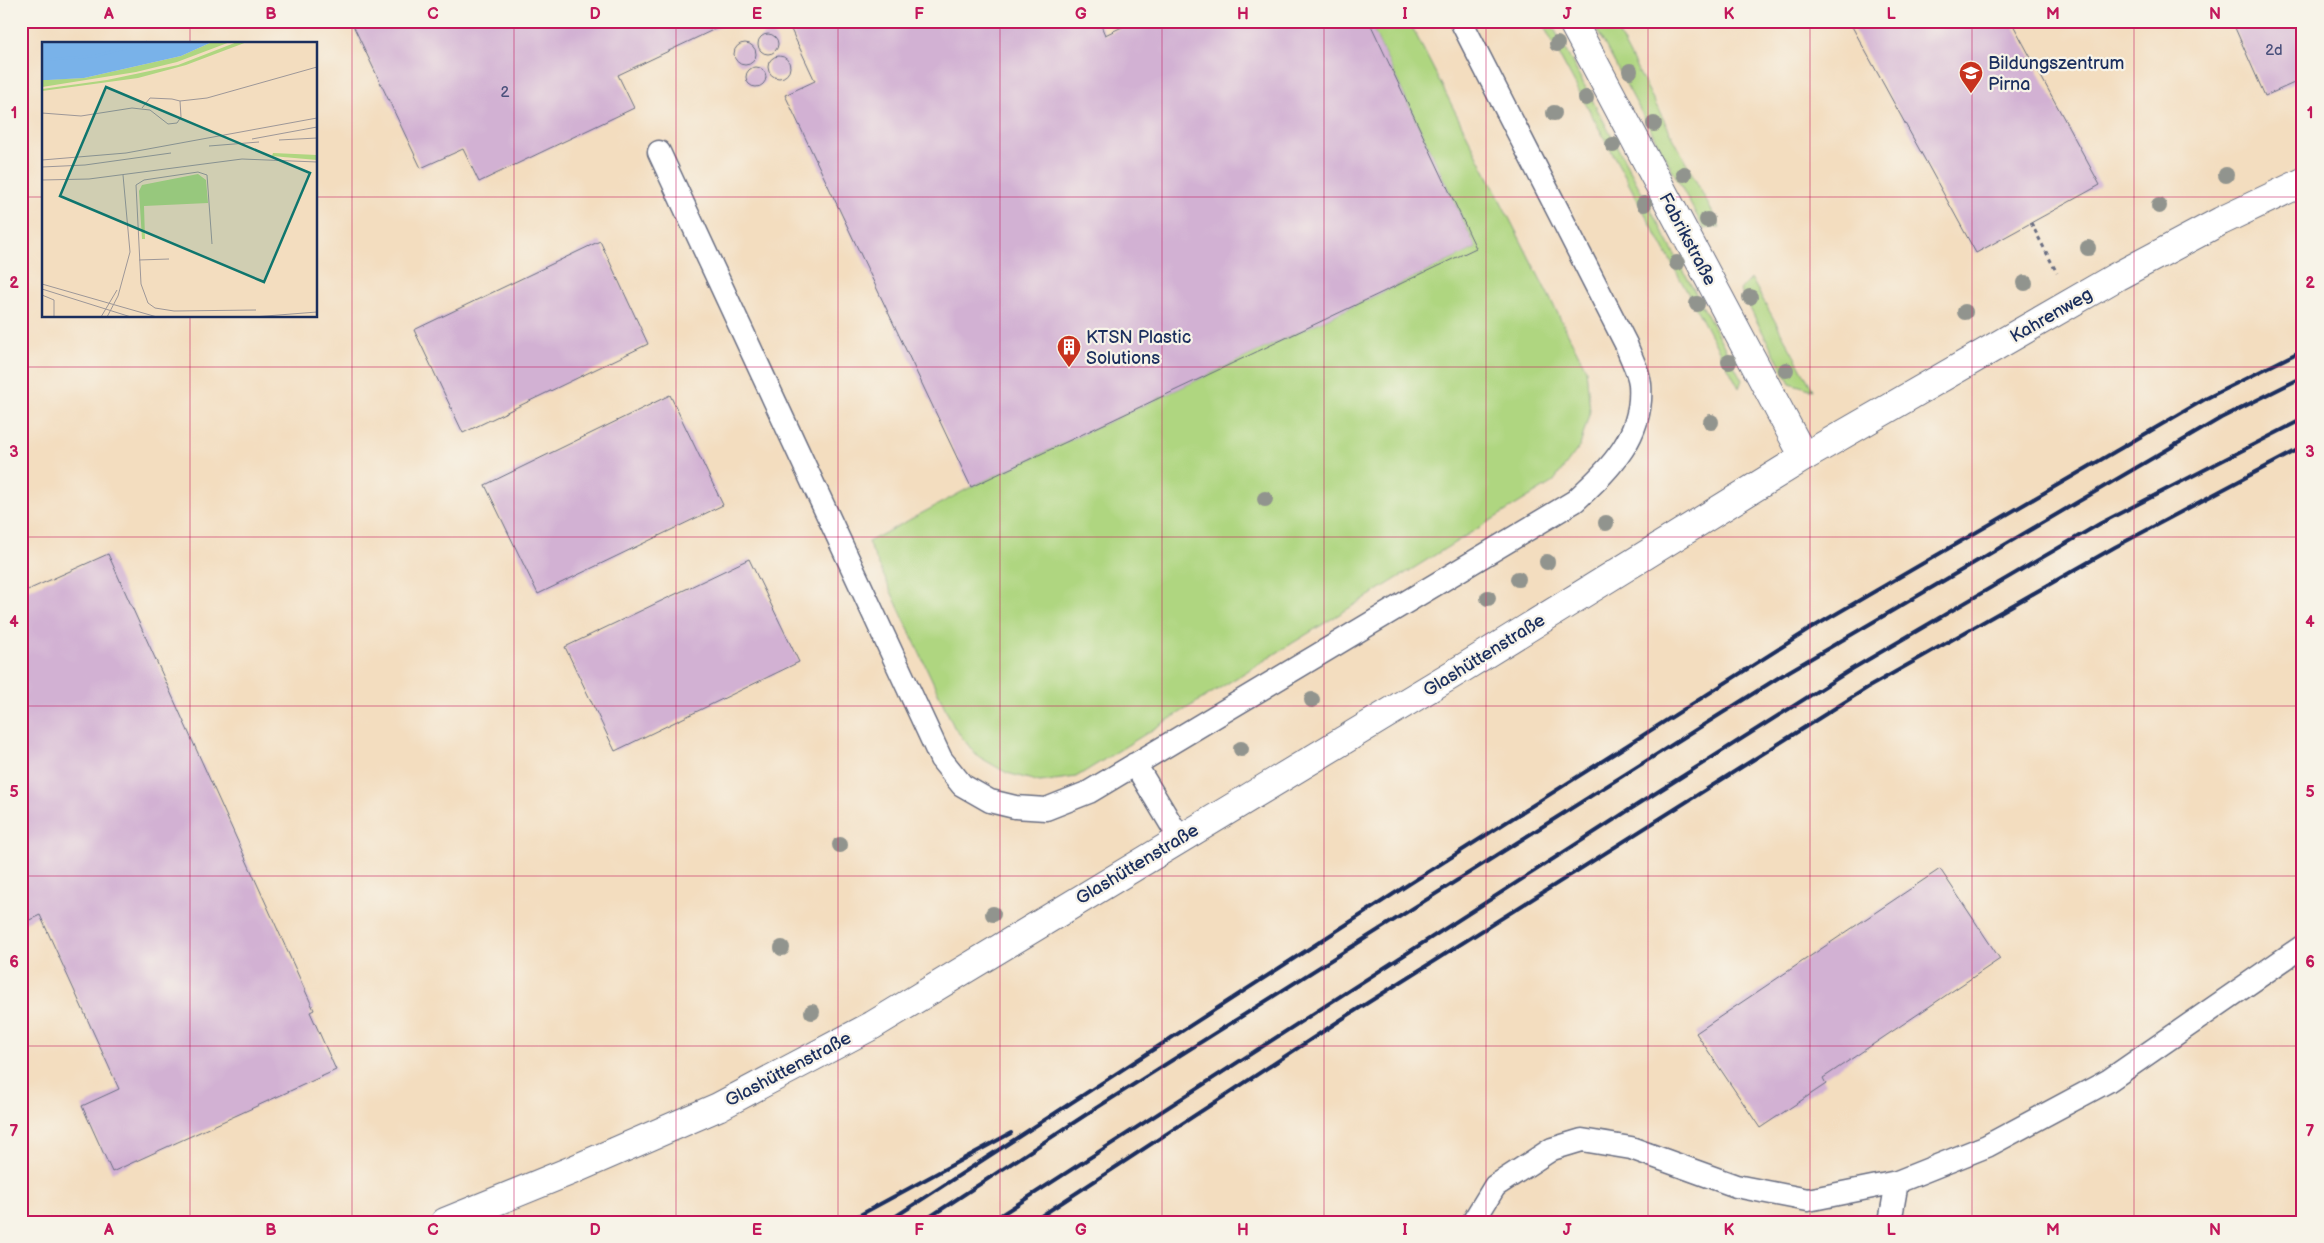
<svg xmlns="http://www.w3.org/2000/svg" width="2324" height="1243" viewBox="0 0 2324 1243" font-family="'Balsamiq Sans',sans-serif">
<rect width="100%" height="100%" fill="#f7f3e8"/>
<filter id="ink" filterUnits="userSpaceOnUse"><feTurbulence type="fractalNoise" baseFrequency=".02" numOctaves="2"/><feDisplacementMap in="SourceGraphic" scale="10" xChannelSelector="R" yChannelSelector="G"/><feConvolveMatrix kernelMatrix="1 2 1 2 8 2 1 2 1" color-interpolation-filters="sRGB"/></filter>
<filter id="wash" filterUnits="userSpaceOnUse"><feTurbulence type="fractalNoise" baseFrequency=".0096" numOctaves="4" result="noise"/><feDisplacementMap in="SourceGraphic" scale="20" xChannelSelector="R" yChannelSelector="G"/><feGaussianBlur stdDeviation="1.12" result="paint"/><feColorMatrix in="noise" values="0 0 0 0 0 0 0 0 0 0 0 0 0 0 0 0 0 1.4 0 .05"/><feComposite in="paint" operator="in"/></filter>
<g filter="url(#wash)">
<rect width="100%" height="100%" fill="#f3ddbf"/>
<!-- green -->
<path fill="#afd680" stroke="#65826f" d="M1369,21H1409L1586,369L1590,411L1580,446L1553,482L1076,777L1040,782L1007,773L976,755L954,727L868,542L971,487L1476,248Z
M1541,21H1550L1742,380L1739,388Z
M1592,21H1612L1720,227L1704,229Z
M1751,278L1813,390L1790,383L1740,290Z"/>
<g id="blocks">
<!-- building -->
<path fill="#d2b1d3" d="M351,21H732L618,75L634,108L479,182L463,149L421,168Z
M787,21H1099L1105,35L1135,21H1369L1476,248L971,487L785,95L815,81Z
M1849,21H2011L2100,185L1976,253Z
M2232,21H2303V79L2265,96Z
M758 44a10 10 0 1 1 20 0a10 10 0 1 1-20 0Z
M734 54a11 11 0 1 1 22 0a11 11 0 1 1-22 0Z
M768 67a11 11 0 1 1 22 0a11 11 0 1 1-22 0Z
M746 77a10 10 0 1 1 20 0a10 10 0 1 1-20 0Z
M600,241L648,344L463,433L414,330Z
M670,395L723,505L538,594L485,485Z
M108,554L314,1010L310,1012L336,1070L112,1172L82,1106L119,1089L40,915L21,924V593Z
M749,559L799,662L615,751L565,647Z
M1940,869L2000,959L1823,1078L1826,1084L1760,1128L1696,1033Z"/>
</g>
</g>
<g filter="url(#ink)">
<use href="#blocks" fill-opacity="0" stroke="#676c80" stroke-width="1"/>
<g fill="none" stroke-linecap="round" stroke-linejoin="round">
<defs>
<path id="service" d="M659,152L941,759L962,785L990,801L1015,807L1046,809L1089,792L1575,501C1610,468 1644,437 1640,384C1639,371 1630,357 1626,344L1461,21
M1135,764L1180,839
M1473,1222L1495,1186L1552,1149L1582,1140L1631,1148L1736,1186L1808,1200L1897,1182L1987,1146L2108,1081L2303,946
M1890,1222L1897,1182"/>
<path id="minor" d="M1572,21L1804,457"/>
<path id="tertiary" d="M445,1222L575,1169L718,1107L873,1025L1463,668L1804,457L2116,277L2221,221L2303,182"/>
</defs>
<!-- service casing -->
<use href="#service" stroke="#676c80" stroke-width="25"/>
<!-- minor casing -->
<use href="#minor" stroke="#676c80" stroke-width="30"/>
<!-- tertiary casing -->
<use href="#tertiary" stroke="#676c80" stroke-width="30"/>
<!-- path -->
<path stroke="#676c80" stroke-width="3" stroke-dasharray="4 4" stroke-linecap="butt" d="M2031,223L2057,273"/>
<!-- service -->
<use href="#service" stroke="#fff" stroke-width="22"/>
<!-- minor -->
<use href="#minor" stroke="#fff" stroke-width="28"/>
<!-- tertiary -->
<use href="#tertiary" stroke="#fff" stroke-width="28"/>
<!-- rail -->
<path stroke="#1b2f5e" stroke-width="4" d="M847,1222L1011,1133
M887,1222L1409,884L1810,629L2207,398L2303,350
M922,1222L1090,1112L1781,676L2221,418L2303,377
M990,1222L1629,810L1852,669L2101,523L2303,419
M1032,1222L1342,1019L1867,688L2115,547L2303,447"/>
</g>
<!-- trees -->
<g fill="#91948e">
<circle cx="1557" cy="44" r="8"/>
<circle cx="1630" cy="71" r="8"/>
<circle cx="1586" cy="98" r="8"/>
<circle cx="1554" cy="113" r="8"/>
<circle cx="1654" cy="124" r="8"/>
<circle cx="1613" cy="145" r="8"/>
<circle cx="1684" cy="174" r="8"/>
<circle cx="2226" cy="175" r="8"/>
<circle cx="1644" cy="204" r="8"/>
<circle cx="2159" cy="206" r="8"/>
<circle cx="1707" cy="220" r="8"/>
<circle cx="2088" cy="248" r="8"/>
<circle cx="1677" cy="263" r="8"/>
<circle cx="2025" cy="283" r="8"/>
<circle cx="1750" cy="297" r="8"/>
<circle cx="1697" cy="304" r="8"/>
<circle cx="1965" cy="312" r="8"/>
<circle cx="1729" cy="362" r="8"/>
<circle cx="1786" cy="370" r="8"/>
<circle cx="1711" cy="422" r="8"/>
<circle cx="1265" cy="499" r="8"/>
<circle cx="1606" cy="523" r="8"/>
<circle cx="1547" cy="562" r="8"/>
<circle cx="1518" cy="579" r="8"/>
<circle cx="1488" cy="598" r="8"/>
<circle cx="1312" cy="700" r="8"/>
<circle cx="1241" cy="749" r="8"/>
<circle cx="840" cy="845" r="8"/>
<circle cx="993" cy="914" r="8"/>
<circle cx="782" cy="948" r="8"/>
<circle cx="812" cy="1012" r="8"/>
</g>
</g>
<!-- grid -->
<path fill="none" stroke="#c2185b" stroke-width="1" stroke-opacity="0.55" d="M190,21V44M352,21V1222M514,21V1222M676,21V1222M838,21V1222M1000,21V1222M1162,21V1222M1324,21V1222M1486,21V1222M1648,21V1222M1810,21V1222M1972,21V1222M2134,21V1222M21,197H44M316,197H2303M190,316V1222M21,367H2303M21,537H2303M21,706H2303M21,876H2303M21,1046H2303"/>
<!-- icons -->
<defs>
<symbol id="university-pin" viewBox="-11 -11 22 30"><path d="M0 17L-7.5 6A9.5 9.5 0 1 1 7.5 6Z" fill="#c8321e" stroke="#f7f3e8"/><path d="M0-5L7-2L0 1L-7-2ZM-4 1L0 2.5L4 1V4Q0 6-4 4Z" fill="#fff"/></symbol>
<symbol id="building-pin" viewBox="-11 -11 22 30"><path d="M0 17L-7.5 6A9.5 9.5 0 1 1 7.5 6Z" fill="#c8321e" stroke="#f7f3e8"/><path d="M-4-6H4V6H1V3H-1V6H-4ZM-2.5-4.3h1.7v1.8h-1.7ZM.8-4.3h1.7v1.8H.8ZM-2.5-1h1.7V.8h-1.7ZM.8-1h1.7V.8H.8Z" fill="#fff"/></symbol>
</defs>
<g fill-rule="evenodd">
<use href="#university-pin" x="1957" y="59" width="28" height="38"/>
<use href="#building-pin" x="1055" y="333" width="28" height="38"/>
</g>
<g text-anchor="middle" stroke-width="4.5" stroke-linejoin="round" paint-order="stroke">
<!-- number labels -->
<g font-size="15" fill="#49507b">
<text x="2274" y="55">2d</text>
<text x="505" y="97">2</text>
</g>
<!-- poi labels -->
<g font-size="18" fill="#1b2f5e" stroke="#f7f3e8" text-anchor="start">
<text x="1988" y="69">Bildungszentrum<tspan x="1988" dy="21">Pirna</tspan></text>
<text x="1086" y="343">KTSN Plastic<tspan x="1086" dy="21">Solutions</tspan></text>
</g>
<!-- street labels -->
<g font-size="18" fill="#1b2f5e" stroke="#f7f3e8">
<text transform="translate(1688 239) rotate(62)" y="6">Fabrikstraße</text>
<text transform="translate(2051 315) rotate(-30)" y="6">Kahrenweg</text>
<text transform="translate(1484 655) rotate(-32)" y="6">Glashüttenstraße</text>
<text transform="translate(1137 864) rotate(-31)" y="6">Glashüttenstraße</text>
<text transform="translate(788 1069) rotate(-28)" y="6">Glashüttenstraße</text>
</g>
</g>
<!-- overview -->
<g transform="translate(42 42)">
<rect width="275" height="275" fill="#f3ddbf"/>
<path d="M170,0H188L135,20L94,30L0,45V38L42,36L139,14ZM195,0H205L144,23L96,36L0,49V47L65,38L136,23ZM231,111L275,113V118L230,114ZM156,132L164,138L166,161L102,164L103,197H100L97,149L100,143Z" fill="#afd680"/>
<path d="M0,0H170L139,14L42,36L6,38H0Z" fill="#79b2e9"/>
<path fill="none" stroke="#79b2e9" stroke-width="2.5" d="M0,18L54,14L105,0"/>
<path fill="none" stroke="#9d9798" stroke-width="1" d="M138,59L165,56L275,25M0,71L39,74L90,66L108,68L126,82L135,81L139,75L138,59L130,57L108,56L100,66M210,97L275,85M237,98L275,96M167,104L217,100M0,118L84,111L275,76M0,125L43,123L129,111M0,138L47,137L200,117L275,120M170,202L165,133L156,130L102,138L94,143L99,242L106,261L113,266L132,269L214,268M97,218L127,217M0,242L115,275M0,247L89,275M0,253L12,258V275M59,275L75,248M65,275L76,254L88,210L81,133M211,275L275,270"/>
<path fill="#0f766e" fill-opacity="0.15" stroke="#0f766e" stroke-width="2.5" d="M64,45L268,131L222,240L18,154Z"/>
<rect width="275" height="275" fill="none" stroke="#1b2f5e" stroke-width="2.5"/>
</g>
<!-- margin -->
<rect width="2324" height="1243" fill="none" stroke="#f7f3e8" stroke-width="55"/>
<rect x="28" y="28" width="2268" height="1188" fill="none" stroke="#c2185b" stroke-width="2"/>
<g font-size="16" text-anchor="middle" font-weight="bold" fill="#c2185b">
<text x="109" y="19">A</text>
<text x="271" y="19">B</text>
<text x="433" y="19">C</text>
<text x="595" y="19">D</text>
<text x="757" y="19">E</text>
<text x="919" y="19">F</text>
<text x="1081" y="19">G</text>
<text x="1243" y="19">H</text>
<text x="1405" y="19">I</text>
<text x="1567" y="19">J</text>
<text x="1729" y="19">K</text>
<text x="1891" y="19">L</text>
<text x="2053" y="19">M</text>
<text x="2215" y="19">N</text>
<text x="14" y="118">1</text>
<text x="2310" y="118">1</text>
<text x="14" y="288">2</text>
<text x="2310" y="288">2</text>
<text x="14" y="457">3</text>
<text x="2310" y="457">3</text>
<text x="14" y="627">4</text>
<text x="2310" y="627">4</text>
<text x="14" y="797">5</text>
<text x="2310" y="797">5</text>
<text x="14" y="967">6</text>
<text x="2310" y="967">6</text>
<text x="14" y="1136">7</text>
<text x="2310" y="1136">7</text>
<text x="109" y="1235">A</text>
<text x="271" y="1235">B</text>
<text x="433" y="1235">C</text>
<text x="595" y="1235">D</text>
<text x="757" y="1235">E</text>
<text x="919" y="1235">F</text>
<text x="1081" y="1235">G</text>
<text x="1243" y="1235">H</text>
<text x="1405" y="1235">I</text>
<text x="1567" y="1235">J</text>
<text x="1729" y="1235">K</text>
<text x="1891" y="1235">L</text>
<text x="2053" y="1235">M</text>
<text x="2215" y="1235">N</text>
</g>
</svg>
